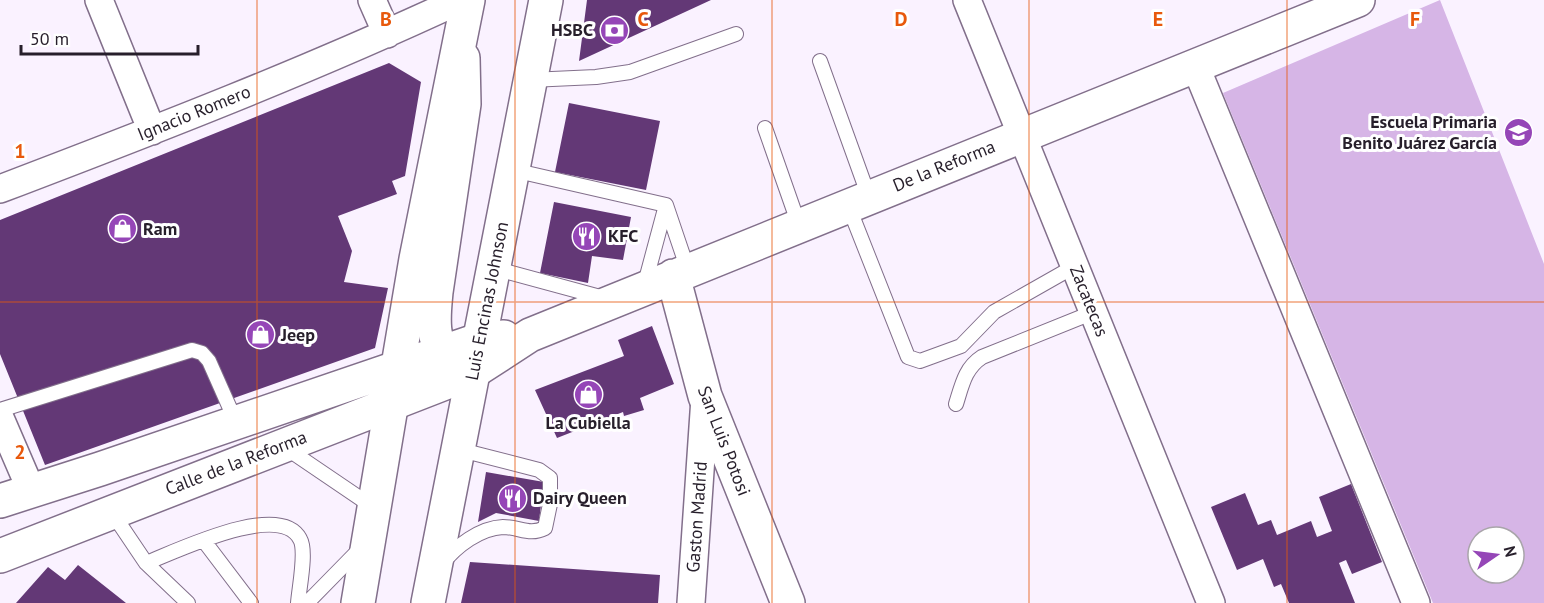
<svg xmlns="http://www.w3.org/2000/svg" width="1544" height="603" viewBox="0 0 1544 603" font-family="'PT Sans',sans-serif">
<rect width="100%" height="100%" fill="#faf2ff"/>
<!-- green -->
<path fill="#d6b5e6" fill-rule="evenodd" d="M1440,0L1544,264V603H1433L1223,93ZM1478,537H1514V573H1478Z"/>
<!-- building -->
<path fill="#633876" d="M587,0H711L579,61Z
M389,63L421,82L405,176L392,181L397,194L338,216L352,251L344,282L388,288L375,348L45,465L0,354V220Z
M569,103L660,121L646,190L555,172Z
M554,202L631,217L623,260L592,256L588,283L540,273Z
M652,326L674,384L640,398L644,410L624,416L623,412L557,438L535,390L624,356L618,340Z
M486,472L544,482L539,521L496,513L478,522Z
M1351,484L1382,562L1352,574L1346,560L1339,563L1355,603H1289L1281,584L1274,587L1263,559L1237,570L1211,507L1245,493L1258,525L1271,520L1277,535L1311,521L1317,537L1332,531L1319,497Z
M470,562L660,575L658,603H461Z
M78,565L126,603H16L48,567L65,580Z"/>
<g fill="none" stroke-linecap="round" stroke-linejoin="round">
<defs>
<path id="lane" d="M820,61L869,197
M530,80L596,77L630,72L736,34
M765,128L799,225
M513,170L666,205
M666,205L688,270
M848,205L908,357L920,361L961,346L994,312L1075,266
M493,268L604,298
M644,287L666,205
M956,404C962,385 965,368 982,357L1094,312
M0,410L192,350L202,353L209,361L236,422
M286,448L373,507
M111,511L146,563L188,603
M204,541L251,603
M146,563C175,552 280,500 300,539C307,551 299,588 298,603
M442,564C456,546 480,528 503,527C520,527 529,536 545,528L550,504V478L539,470L457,449
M307,603L359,550"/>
<path id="street" d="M99,0L152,131
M372,0L387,34
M967,0L1211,603
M1195,65L1416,603
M0,189C155,130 310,70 460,0
M0,418L31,490
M691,603L705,398"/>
<path id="secondary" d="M673,276L705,396L788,603
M463,356C427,356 434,316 436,292L464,104L463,58
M0,501L100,469L481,339L504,337
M0,556L473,372L530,335L1358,0"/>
<path id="primary" d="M358,603L416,259L468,0
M428,603L546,0"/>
</defs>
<!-- lane casing -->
<use href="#lane" stroke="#826f8b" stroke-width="16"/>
<!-- street casing -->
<use href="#street" stroke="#826f8b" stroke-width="30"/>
<!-- secondary casing -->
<use href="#secondary" stroke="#826f8b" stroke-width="36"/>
<!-- primary casing -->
<use href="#primary" stroke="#826f8b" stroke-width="36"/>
<!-- lane -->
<use href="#lane" stroke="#fff" stroke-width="14"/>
<!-- street -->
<use href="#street" stroke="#fff" stroke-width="27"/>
<!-- secondary -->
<use href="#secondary" stroke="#fff" stroke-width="33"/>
<!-- primary -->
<use href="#primary" stroke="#fff" stroke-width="33"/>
</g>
<!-- grid -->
<path fill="none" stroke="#e8590c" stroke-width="1.5" stroke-opacity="0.55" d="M257,0V603M515,0V603M772,0V603M1029,0V603M1287,0V603M0,302H1544"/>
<!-- icons -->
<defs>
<symbol id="bank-disc" viewBox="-11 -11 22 22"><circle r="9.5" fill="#9546b7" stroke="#fff"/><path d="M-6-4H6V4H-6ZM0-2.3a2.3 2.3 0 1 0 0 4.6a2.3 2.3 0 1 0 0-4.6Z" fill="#fff"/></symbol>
<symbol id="school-disc" viewBox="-11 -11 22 22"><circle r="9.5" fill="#9546b7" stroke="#fff"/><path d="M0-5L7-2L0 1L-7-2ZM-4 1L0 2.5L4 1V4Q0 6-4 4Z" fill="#fff"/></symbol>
<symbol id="shop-disc" viewBox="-11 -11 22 22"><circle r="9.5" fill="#9546b7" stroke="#fff"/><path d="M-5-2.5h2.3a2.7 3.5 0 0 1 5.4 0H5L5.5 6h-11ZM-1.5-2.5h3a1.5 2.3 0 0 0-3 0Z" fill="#fff"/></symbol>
<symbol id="restaurant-disc" viewBox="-11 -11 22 22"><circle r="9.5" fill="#9546b7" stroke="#fff"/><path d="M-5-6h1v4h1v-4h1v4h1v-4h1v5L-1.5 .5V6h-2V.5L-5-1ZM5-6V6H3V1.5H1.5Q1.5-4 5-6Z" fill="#fff"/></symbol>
</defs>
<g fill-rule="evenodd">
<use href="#bank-disc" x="598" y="14" width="33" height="33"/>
<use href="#school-disc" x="1502" y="116" width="33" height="33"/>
<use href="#shop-disc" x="106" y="212" width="33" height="33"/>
<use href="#restaurant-disc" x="570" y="220" width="33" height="33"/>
<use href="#shop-disc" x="244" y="318" width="33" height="33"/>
<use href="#shop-disc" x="572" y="378" width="33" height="33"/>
<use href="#restaurant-disc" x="496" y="482" width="33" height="33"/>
</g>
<g text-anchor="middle" stroke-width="6" stroke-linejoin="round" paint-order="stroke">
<!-- poi labels -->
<g font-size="18" font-weight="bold" fill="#271f2b" stroke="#fff" text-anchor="start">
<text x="593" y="36" text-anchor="end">HSBC</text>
<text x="1497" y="128" text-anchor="end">Escuela Primaria<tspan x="1497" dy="21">Benito Juárez García</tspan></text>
<text x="143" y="235">Ram</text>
<text x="608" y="242">KFC</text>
<text x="281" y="341">Jeep</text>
<text x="588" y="429" text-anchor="middle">La Cubiella</text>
<text x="533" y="504">Dairy Queen</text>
</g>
<!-- street labels -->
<g font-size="18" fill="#271f2b" stroke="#fff">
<text transform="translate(194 113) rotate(-22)" y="6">Ignacio Romero</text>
<text transform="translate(944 166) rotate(-22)" y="6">De la Reforma</text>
<text transform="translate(487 301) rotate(-79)" y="6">Luis Encinas Johnson</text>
<text transform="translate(1089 301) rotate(68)" y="6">Zacatecas</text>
<text transform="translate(724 441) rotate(69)" y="6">San Luis Potosi</text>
<text transform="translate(236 463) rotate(-21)" y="6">Calle de la Reforma</text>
<text transform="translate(697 517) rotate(-86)" y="6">Gaston Madrid</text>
</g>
</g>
<g font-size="20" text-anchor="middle" font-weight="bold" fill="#e8590c" stroke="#fff" stroke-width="6" stroke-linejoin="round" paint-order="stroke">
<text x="386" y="26">B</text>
<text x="643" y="26">C</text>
<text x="901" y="26">D</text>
<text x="1158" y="26">E</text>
<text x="1415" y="26">F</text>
<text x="20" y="158">1</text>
<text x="20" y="459">2</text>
</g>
<!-- north arrow -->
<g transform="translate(1496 555) rotate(76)"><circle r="28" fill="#ffffff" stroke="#a9a5aa" stroke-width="1.5"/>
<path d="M0-4.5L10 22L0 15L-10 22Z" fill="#9546b7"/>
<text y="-9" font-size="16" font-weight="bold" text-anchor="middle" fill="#271f2b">N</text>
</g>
<!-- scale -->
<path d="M21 45v9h177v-9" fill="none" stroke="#271f2b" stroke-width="3"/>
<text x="30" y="45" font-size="18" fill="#271f2b" stroke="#ffffff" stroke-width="4.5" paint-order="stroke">50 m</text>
</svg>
